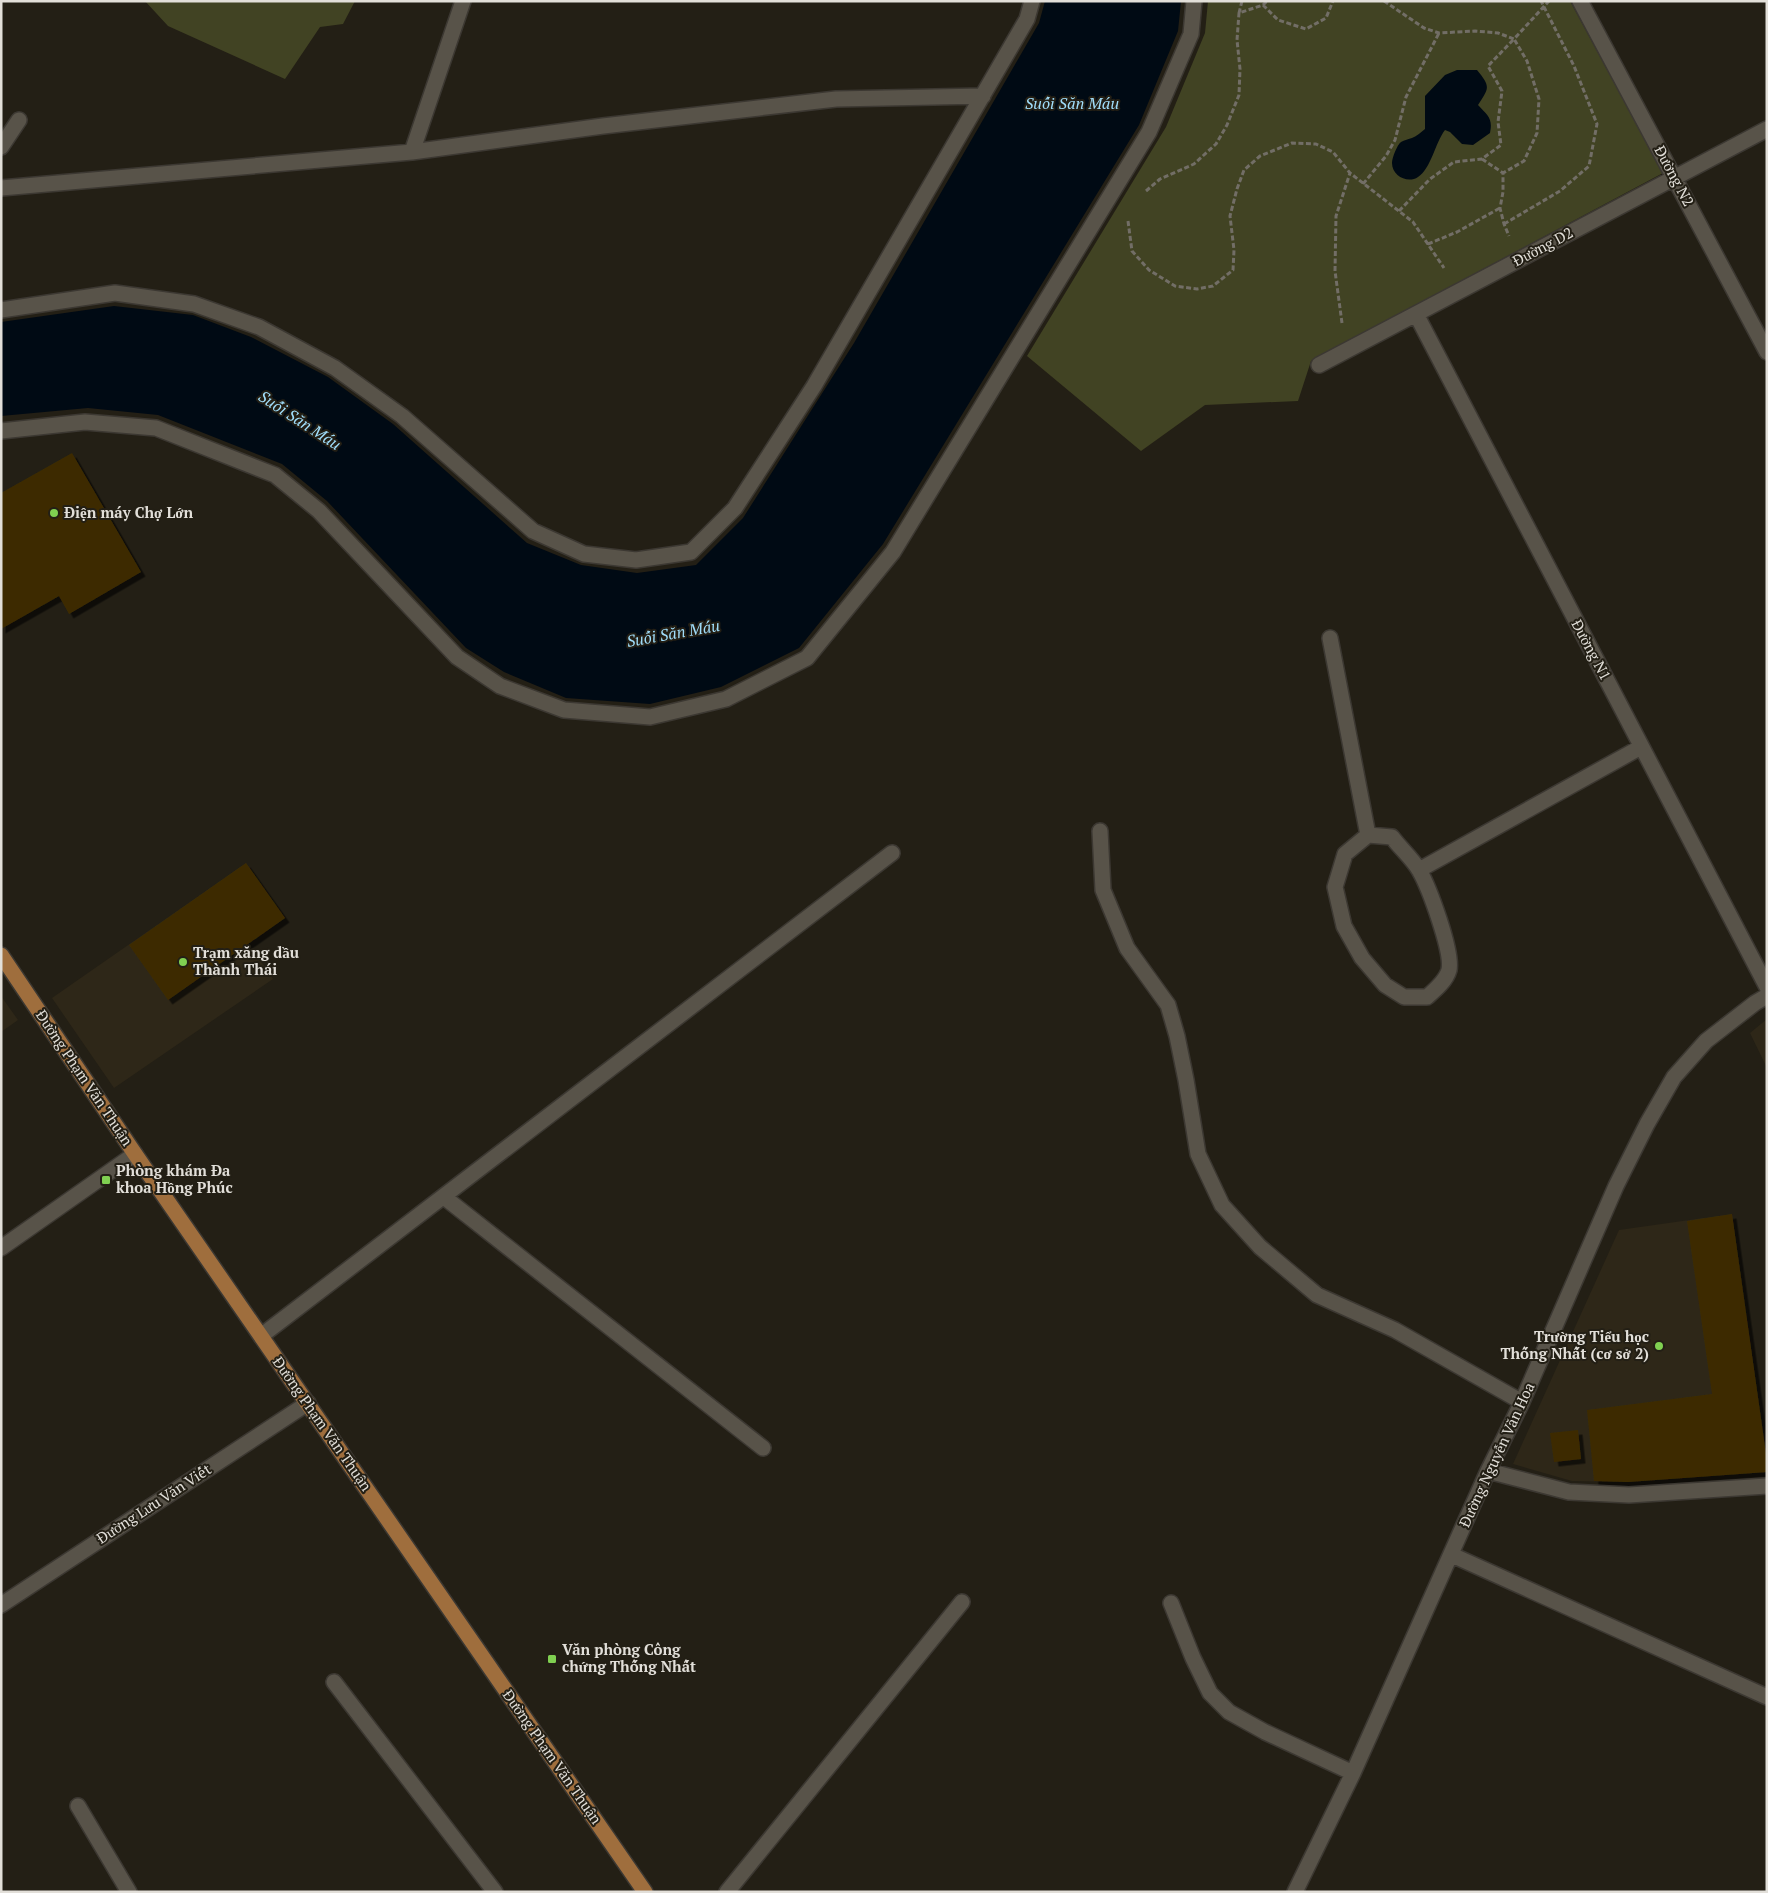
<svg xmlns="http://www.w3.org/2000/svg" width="1768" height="1893" viewBox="0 0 1768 1893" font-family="'PT Serif',serif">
<defs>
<filter id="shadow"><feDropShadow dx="4.5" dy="4.5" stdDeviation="0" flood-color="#0009"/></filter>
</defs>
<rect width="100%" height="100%" fill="#231f15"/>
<!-- built -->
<path fill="#2e2718" d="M246,863L285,918L249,944L273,979L114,1088L52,998Z
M1,996L18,1020L1,1032Z
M1767,1019V1068L1750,1033Z
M1732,1214L1767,1461L1628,1482L1572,1481L1513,1464L1619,1230Z"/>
<!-- green -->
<path fill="#414323" d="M145,1H355L343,24L320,27L285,79L168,26Z
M1208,1H1570L1663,173L1311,361L1298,401L1205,405L1141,451L1027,356L1166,127L1205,33Z"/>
<!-- water -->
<path fill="#000a14" d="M1045,1H1181L1178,31L1139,125L883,544L799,648L721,687L650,704L566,698L504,672L466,648L327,501L282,464L158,415L88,408L1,416V322L114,306L193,315L251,337L328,377L393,424L527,543L581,565L637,573L696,565L743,518L854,343L1039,23Z
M1457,70H1477C1491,87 1489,88 1478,105C1488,116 1493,118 1490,133L1473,145L1462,144L1450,132L1445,130C1435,143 1431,169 1418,177C1408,184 1392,176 1392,163C1392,158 1397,145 1401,142C1404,140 1409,139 1412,138C1417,136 1421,132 1425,129V96L1445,75Z"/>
<!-- building -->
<path fill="#3d2c01" filter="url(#shadow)" d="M72,453L141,572L69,614L59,596L1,629V493Z
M246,863L285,918L168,1000L129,945Z
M1732,1214L1767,1461V1472L1628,1482L1594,1481L1587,1410L1712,1394L1687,1221Z
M1578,1430L1581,1459L1554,1462L1550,1433Z"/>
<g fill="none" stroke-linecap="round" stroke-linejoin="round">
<defs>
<path id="minor" d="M1580,1L1767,352
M1,147L19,120
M412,152L463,1
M1,188L412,152L603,126L836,99L983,96
M1,310L115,293L194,304L259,327L335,368L402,416L533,531L584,554L636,560L691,552L735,508L814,386L1027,19L1032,1
M1416,314L1767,987
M1319,365L1767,129
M1,431L85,422L156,428L275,475L319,511L457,657L500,686L564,710L650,717L726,699L807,658L893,552L1149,132L1191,34L1194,1
M1330,638L1368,835
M1100,831L1103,890L1127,948L1168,1005L1177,1036L1186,1080L1198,1154L1222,1205L1260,1247L1317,1295L1395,1330L1522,1402
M1368,835L1392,837C1400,848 1412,858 1419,870C1429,887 1453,952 1449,970C1446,981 1435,990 1427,997H1404L1385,985L1362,958L1344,926L1335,887L1345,854Z
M1419,870L1641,747
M444,1197L763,1448
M1,1248L135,1154
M261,1336L892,853
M1488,1471L1569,1492L1629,1495L1767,1486
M1452,1555L1767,1697
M1171,1603L1193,1658L1210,1693L1229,1712L1265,1732L1353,1773
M1,1605L308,1403
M334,1682L495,1892
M78,1806L129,1892
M727,1892L962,1602
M1295,1892L1353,1773L1488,1471L1522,1402L1616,1186L1647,1124L1674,1077L1706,1041L1755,1003L1767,996"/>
<path id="major" d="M1,955L135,1154L645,1892"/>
</defs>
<!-- minor casing -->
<use href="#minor" stroke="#3c3832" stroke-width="18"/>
<!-- major casing -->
<use href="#major" stroke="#3c3832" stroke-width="18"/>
<!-- path -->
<path stroke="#726e66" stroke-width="3" stroke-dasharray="5 2.5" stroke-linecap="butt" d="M1242,1L1239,13L1263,5L1267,1
M1384,1L1424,28L1439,33L1475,31L1498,33L1514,39L1549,1
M1263,5L1278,20L1306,29L1326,18L1333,1
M1482,159L1503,173
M1363,184L1386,156L1395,140L1406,97L1439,33
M1146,191L1160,179L1194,164L1216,144L1227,125L1239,95L1240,69L1237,40L1239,13
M1399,211L1430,179L1454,162L1482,159L1501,145L1498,122L1502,91L1488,66L1514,39L1527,61L1539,99L1537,133L1524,161L1503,173V192L1500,208L1504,224L1509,236
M1128,221L1132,251L1149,270L1175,286L1197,289L1213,286L1233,270L1234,250L1230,216L1237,189L1244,170L1260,156L1292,143L1316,144L1333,152L1350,173L1413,222L1444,268
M1504,224L1560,191L1589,166L1597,124L1574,66L1541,1
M1428,244L1457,232L1500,208
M1342,323L1335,271L1336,216L1350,173"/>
<!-- minor -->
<use href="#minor" stroke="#585349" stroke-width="15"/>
<!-- major -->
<use href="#major" stroke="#9f6e3d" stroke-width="15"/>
</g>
<!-- markers -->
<g fill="#80d051" stroke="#231f15" stroke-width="2">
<circle cx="54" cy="513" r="5"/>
<circle cx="183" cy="962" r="5"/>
<rect x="101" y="1175" width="10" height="10" rx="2.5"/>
<circle cx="1659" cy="1346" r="5"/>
<rect x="547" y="1654" width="10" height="10" rx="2.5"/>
</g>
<g text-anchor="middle" stroke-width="4" stroke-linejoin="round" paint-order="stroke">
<!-- street labels -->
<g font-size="15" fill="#e2dfd9" stroke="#231f15">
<text transform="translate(1674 176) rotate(62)" y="5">Đường N2</text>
<text transform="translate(1543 247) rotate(-28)" y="5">Đường D2</text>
<text transform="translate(1591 650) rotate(62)" y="5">Đường N1</text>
<text transform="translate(84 1078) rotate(56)" y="5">Đường Phạm Văn Thuận</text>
<text transform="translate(322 1424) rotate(55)" y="5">Đường Phạm Văn Thuận</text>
<text transform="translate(1497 1455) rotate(-65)" y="5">Đường Nguyễn Văn Hoa</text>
<text transform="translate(154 1504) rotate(-33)" y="5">Đường Lưu Văn Viết</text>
<text transform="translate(552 1757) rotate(55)" y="5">Đường Phạm Văn Thuận</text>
</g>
<!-- poi labels -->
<g font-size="15" font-weight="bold" fill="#e2dfd9" stroke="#231f15" text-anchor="start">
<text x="64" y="518">Điện máy Chợ Lớn</text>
<text x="193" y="958">Trạm xăng dầu<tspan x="193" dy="17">Thành Thái</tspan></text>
<text x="116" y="1176">Phòng khám Đa<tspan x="116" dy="17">khoa Hồng Phúc</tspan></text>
<text x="1649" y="1342" text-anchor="end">Trường Tiểu học<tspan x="1649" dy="17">Thống Nhất (cơ sở 2)</tspan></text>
<text x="562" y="1655">Văn phòng Công<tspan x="562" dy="17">chứng Thống Nhất</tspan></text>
</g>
<!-- water labels -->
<g font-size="16" font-style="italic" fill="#a1defb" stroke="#231f15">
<text x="1072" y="109">Suối Săn Máu</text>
<text transform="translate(300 420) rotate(33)" y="6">Suối Săn Máu</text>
<text transform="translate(673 633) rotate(-10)" y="6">Suối Săn Máu</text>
</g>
</g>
<!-- border -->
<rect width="1768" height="1893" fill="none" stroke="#e2dfd9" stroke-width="5"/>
</svg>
